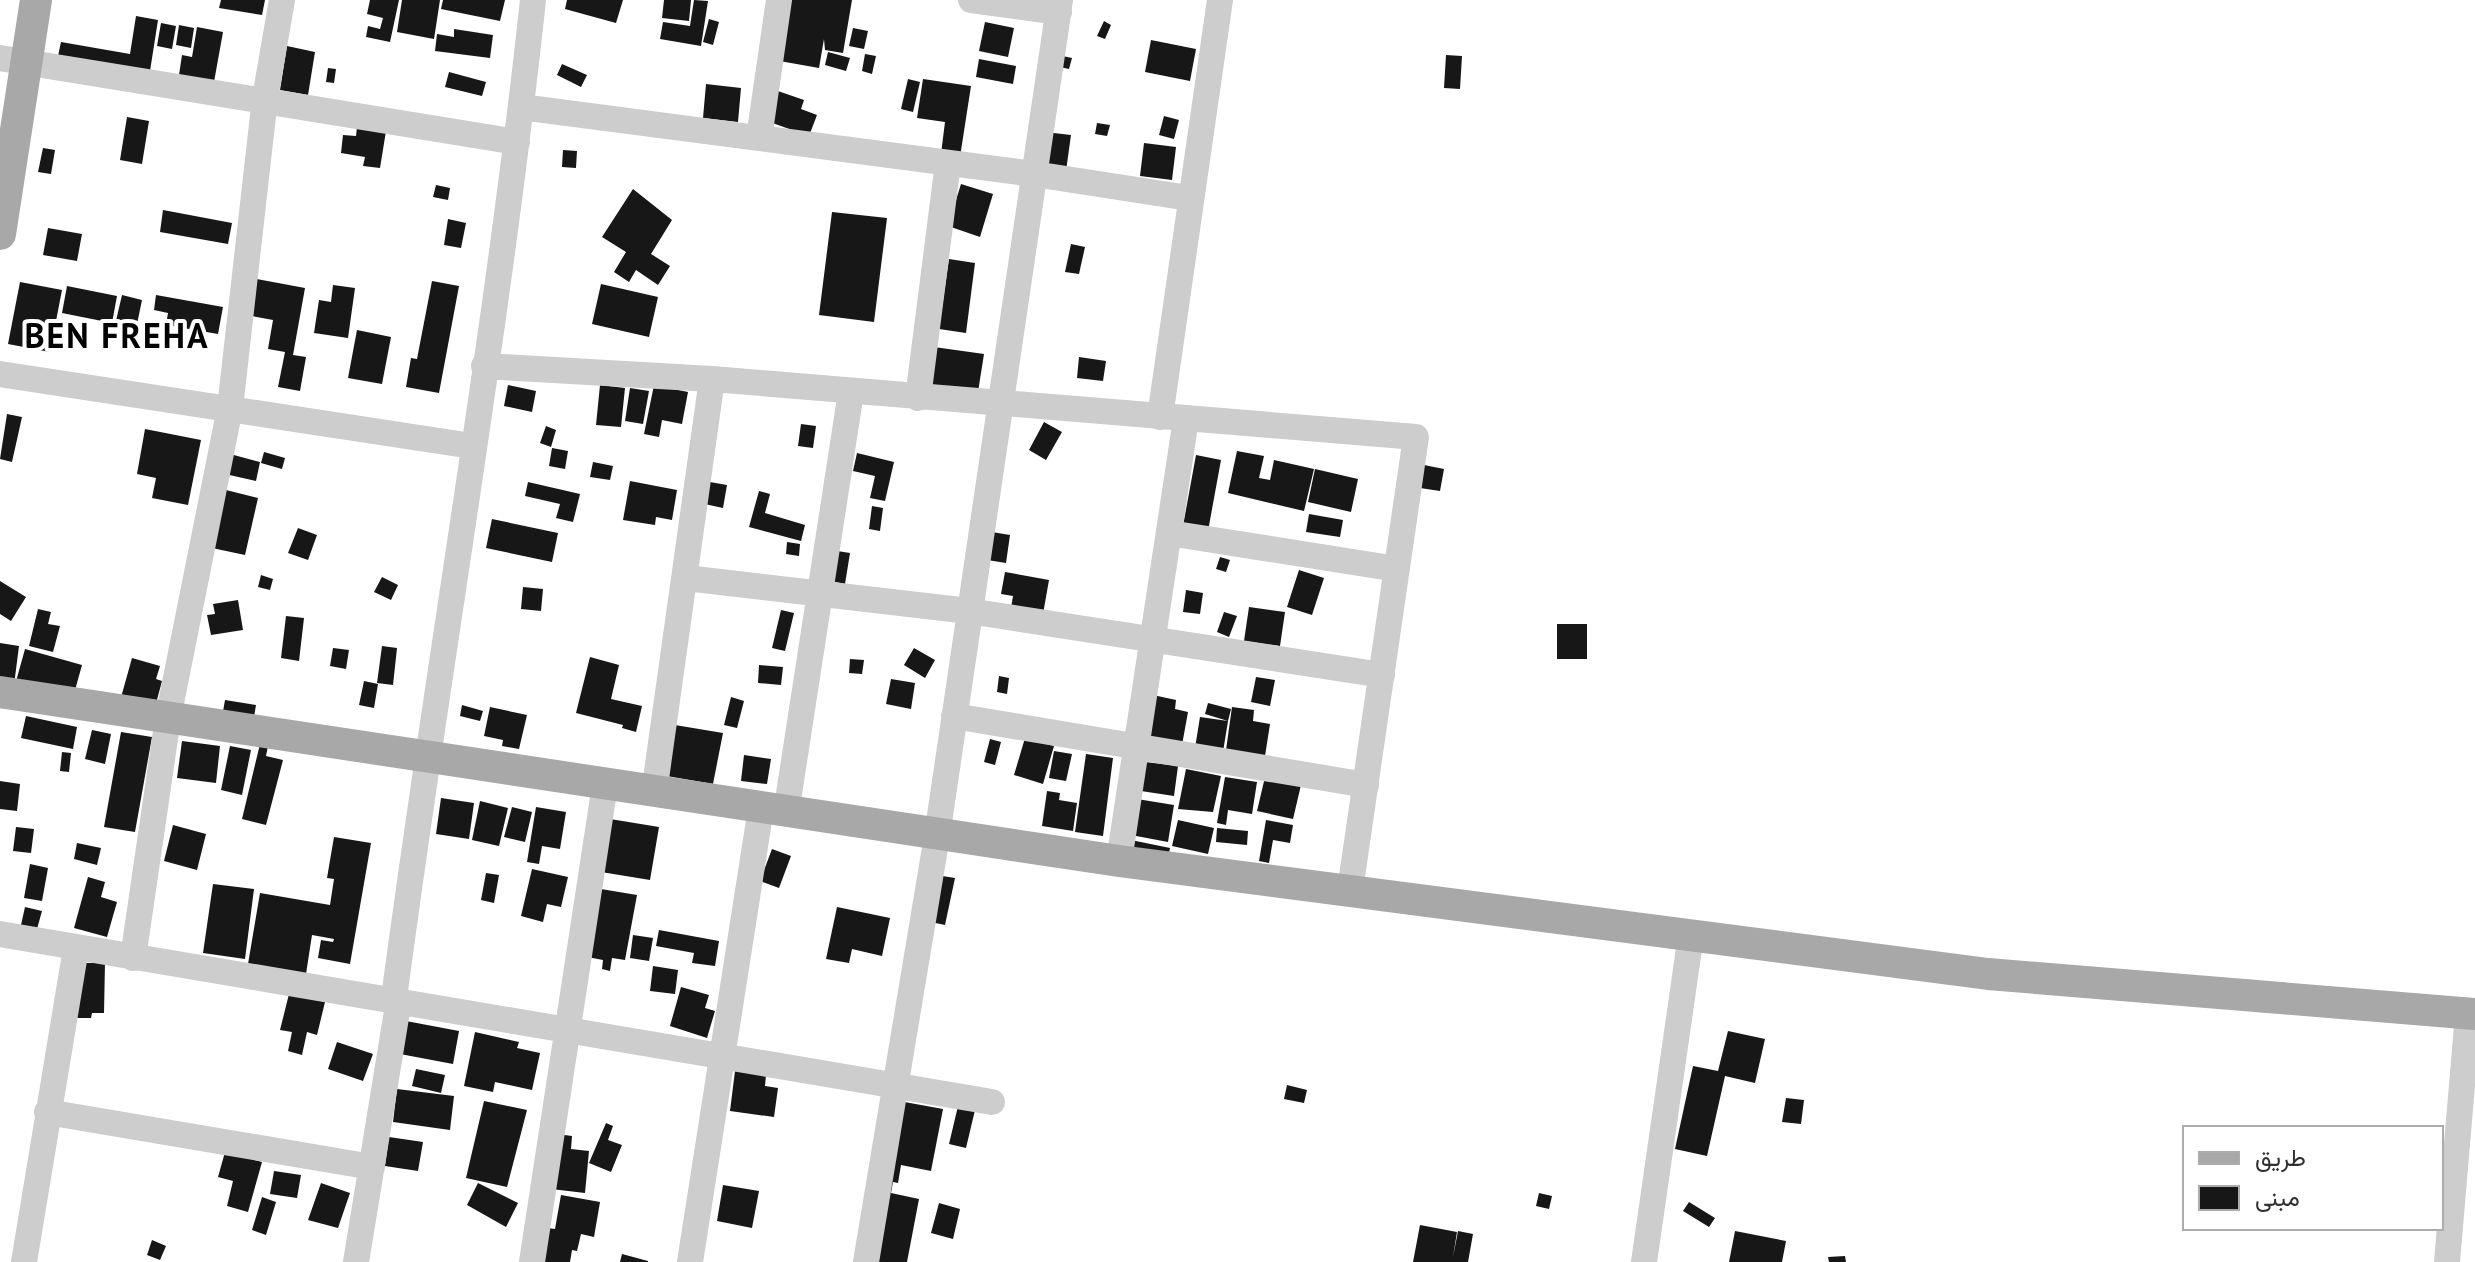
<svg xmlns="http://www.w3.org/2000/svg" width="2475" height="1262" viewBox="0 0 2475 1262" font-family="'PT Sans',Vazirmatn,sans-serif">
<rect width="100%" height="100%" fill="#fff"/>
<!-- building -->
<path fill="#171717" d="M221,0H265L262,15L219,8Z
M370,0H399L390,42L366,37L368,26L380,29L383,18L367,14Z
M402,0H440L434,39L397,32Z
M443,0H505L500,21L441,9Z
M567,0H623L616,23L565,9Z
M664,0H691L689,21L662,18Z
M694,0L708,1L701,46L660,39L663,22L690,26Z
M784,0H852L843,53L825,50L824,39L819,68L774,60Z
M136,16L158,20L150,71L58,56L61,42L130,54Z
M709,19L719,22L713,45L703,42Z
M1104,21L1111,25L1105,39L1097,36Z
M985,22L1014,28L1008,57L979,51Z
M161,23L176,26L172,49L157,46Z
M179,25L194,28L191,48L176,45Z
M197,27L223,32L214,82L179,75L182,55L192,57Z
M853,28L868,31L864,49L849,46Z
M454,29L493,35L490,58L435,51L437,34L454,37Z
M1151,40L1196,49L1190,81L1145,72Z
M287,46L315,52L308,95L280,90Z
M828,52L850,58L846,71L825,65Z
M865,54L876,56L872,74L862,71Z
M1058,55L1072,58L1069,69L1055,66Z
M1446,55L1462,56L1460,89L1444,88Z
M979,59L1016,66L1013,84L976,77Z
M562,64L587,75L581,87L557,75Z
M328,68L336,69L334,83L326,82Z
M449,72L486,82L482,96L445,87Z
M908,79L920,82L913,112L901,109Z
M923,79L971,86L960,157L941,154L945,122L917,118Z
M706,84L741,88L738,122L703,118Z
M775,90L804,100L801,109L817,115L809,136L764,120Z
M1164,116L1179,120L1174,139L1159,135Z
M127,117L149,121L142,164L120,160Z
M1097,123L1110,125L1107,136L1095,134Z
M357,127L386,131L380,168L363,166L365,157L341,153L343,135L356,136Z
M1045,132L1071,135L1066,171L1041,167Z
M1144,143L1176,147L1172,180L1140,176Z
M43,148L55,150L51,174L38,172Z
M563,150L577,151L576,168L562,167Z
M961,184L993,194L980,237L948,226Z
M436,185L450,188L448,200L433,197Z
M633,189L672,220L651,254L670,266L658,285L636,270L629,282L614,272L626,252L602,237Z
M163,210L232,223L228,244L160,232Z
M832,212L887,218L874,322L819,315Z
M448,219L466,223L461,248L444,245Z
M48,228L82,234L77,261L43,255Z
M1071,244L1085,247L1079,274L1065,272Z
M949,259L975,263L966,333L939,329Z
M252,278L305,288L293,355L306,357L300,391L278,387L285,352L268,349L273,320L246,315Z
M432,281L459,286L439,393L406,387L411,358L417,359Z
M20,282L62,290L50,352L8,344Z
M601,284L658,297L649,337L592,324Z
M333,285L355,288L348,338L314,333L319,300L331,302Z
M67,286L117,296L112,323L62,313Z
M122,295L142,300L136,329L115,325Z
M156,295L223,307L218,334L166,325L168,313L154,310Z
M357,330L391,337L382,384L348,378Z
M934,347L984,354L978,392L929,385Z
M1079,357L1106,361L1103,381L1077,378Z
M508,385L536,391L532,412L504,406Z
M600,385L625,388L621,427L596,425Z
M654,385L688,392L682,424L662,420L659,437L644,434Z
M630,388L649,391L643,424L625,421Z
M7,414L22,417L12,462L0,459Z
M1044,422L1062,432L1046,460L1029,450Z
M801,424L816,426L813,448L798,446Z
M546,426L556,430L551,447L540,443Z
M145,429L201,440L188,505L152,498L156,478L137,474Z
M552,448L568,451L565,469L549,466Z
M1237,451L1264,456L1259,478L1270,480L1274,460L1314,469L1304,511L1228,493Z
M264,452L285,458L282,469L261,463Z
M857,453L894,462L885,501L870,498L875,476L853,471Z
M230,454L260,462L256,481L225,474Z
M1196,455L1221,460L1208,531L1183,526Z
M593,462L613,466L610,480L590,477Z
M1424,465L1444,469L1440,491L1420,488Z
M1315,469L1358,479L1351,512L1308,502Z
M630,481L677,490L672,520L656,517L655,525L623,520Z
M704,481L727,485L723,508L700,503Z
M528,482L580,494L573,522L556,518L560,504L525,496Z
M226,490L258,498L245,555L212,548Z
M759,491L770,494L765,513L805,525L801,541L749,527Z
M872,506L883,508L880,531L869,529Z
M1309,514L1343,520L1340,537L1306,532Z
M492,519L558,533L552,562L486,548Z
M298,528L317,535L308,560L288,553Z
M986,531L1010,535L1006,563L981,559Z
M787,542L800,544L799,556L786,554Z
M831,550L850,553L845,584L826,580Z
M1220,557L1230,560L1226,572L1216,569Z
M1299,570L1324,578L1312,615L1287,607Z
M1005,572L1049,580L1043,614L1011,608L1013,596L1001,594Z
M261,575L273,579L270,590L258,587Z
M382,577L398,585L391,600L374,592Z
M0,581L26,597L11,621L0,614Z
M523,587L543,589L541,611L521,609Z
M1186,590L1203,593L1200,614L1183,612Z
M238,600L243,630L211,635L207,615L215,614L213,604Z
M1249,607L1285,612L1280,646L1244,641Z
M38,609L51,612L48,624L60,626L53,652L29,646Z
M781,610L794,613L785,651L772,648Z
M1224,612L1237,616L1229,637L1217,632Z
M286,616L304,618L299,661L281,658Z
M1557,624H1587V659H1557Z
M0,643L19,646L14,685L0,683Z
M382,646L397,648L393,685L377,683Z
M333,648L349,650L346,669L330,666Z
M914,648L935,660L925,678L904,665Z
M25,649L82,665L72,701L15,685Z
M590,657L619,665L611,699L642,706L636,732L622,728L623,725L576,713Z
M132,658L160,666L156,679L162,681L154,711L120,701Z
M850,659L864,660L862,674L849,673Z
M759,665L783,667L781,685L758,683Z
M999,676L1009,678L1007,694L997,692Z
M1256,677L1275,680L1270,706L1251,702Z
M891,679L915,683L911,709L886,704Z
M364,681L378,684L374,708L359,705Z
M1153,695L1176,700L1175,709L1188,712L1182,745L1145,738Z
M731,697L744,701L737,728L724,725Z
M225,700L256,705L253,723L222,717Z
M1208,703L1231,709L1228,721L1205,714Z
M462,705L483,711L480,721L460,716Z
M490,707L527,715L519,749L502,746L503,740L484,736Z
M1232,707L1254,710L1253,721L1270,724L1265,756L1226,750Z
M26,716L77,727L73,749L21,738Z
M1200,717L1228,721L1223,752L1195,748Z
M669,724L723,733L713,784L661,775Z
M92,730L111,734L105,764L85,759Z
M121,732L152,737L135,832L104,827Z
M1025,738L1054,746L1043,784L1014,775Z
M990,739L1001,742L995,765L984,762Z
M182,741L220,746L216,783L177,778Z
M260,744L268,746L266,756L283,760L266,825L242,819Z
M230,746L251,750L242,795L221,790Z
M1054,751L1072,754L1066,781L1049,778Z
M62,752L71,753L69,772L60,771Z
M1086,754L1113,758L1103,836L1075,832Z
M744,755L771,759L767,784L741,781Z
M1145,762L1178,766L1174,796L1141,791Z
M1186,769L1221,776L1213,812L1178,809Z
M1225,777L1257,782L1252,814L1228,810L1226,825L1217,823Z
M1265,777L1301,785L1293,819L1257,811Z
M0,781L20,784L17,811L0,809Z
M1047,791L1060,793L1059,800L1077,803L1073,831L1042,826Z
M441,798L474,803L469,839L436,834Z
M1137,799L1174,805L1168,842L1131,835Z
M480,801L508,808L499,846L472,840Z
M512,807L532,812L525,842L504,837Z
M536,807L566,812L560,849L542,846L539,864L527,862Z
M604,818L659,827L650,880L595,871Z
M1178,820L1214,828L1208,854L1172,846Z
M1266,820L1293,825L1290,843L1273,840L1269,863L1259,861Z
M173,825L206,834L197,870L164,861Z
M16,827L34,829L31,853L13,851Z
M1217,828L1248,831L1247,845L1216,842Z
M334,837L371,843L350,964L318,958L321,940L333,942L334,939L312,935L306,974L248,964L260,893L330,905L334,879L327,878Z
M1131,840L1170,848L1167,863L1128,855Z
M77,843L101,848L97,865L74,859Z
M772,849L791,856L779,888L760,881Z
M30,864L48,868L42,901L24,898Z
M532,869L568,877L561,907L547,904L543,922L521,916Z
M486,873L499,875L494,903L481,900Z
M936,875L955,878L945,925L926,921Z
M88,877L105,882L101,897L117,902L107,937L74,928Z
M213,884L254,889L245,959L203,953Z
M595,888L637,895L625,960L612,958L610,971L602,969L603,960L582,956Z
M25,907L42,911L37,929L21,925Z
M837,907L890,918L882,956L852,949L849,963L826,959Z
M659,930L719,941L715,966L692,963L694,953L656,946Z
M633,935L653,938L649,961L630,958Z
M77,963H105L104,1013H92L91,1018H75Z
M653,966L678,970L675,994L650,991Z
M681,987L709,995L705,1008L715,1011L707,1038L670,1026Z
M289,994L325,1002L317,1035L307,1032L302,1055L288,1051L292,1032L280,1030Z
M406,1021L459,1031L453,1064L400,1054Z
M1728,1031L1765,1039L1755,1083L1725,1076L1707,1156L1675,1149L1693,1066L1718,1071Z
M475,1032L519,1042L517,1048L540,1053L532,1090L495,1082L493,1092L464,1086Z
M337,1042L373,1054L363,1081L328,1069Z
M416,1069L445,1075L441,1093L412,1086Z
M735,1071L766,1075L765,1086L778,1088L774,1117L730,1111Z
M1287,1085L1307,1090L1304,1103L1284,1099Z
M397,1089L454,1096L450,1130L393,1122Z
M1786,1098L1804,1100L1801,1124L1782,1122Z
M484,1101L527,1110L507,1187L466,1178Z
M899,1101L943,1109L931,1171L901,1165L898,1183L893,1182L891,1193L919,1199L907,1262H869Z
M958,1106L975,1110L966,1148L949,1144Z
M606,1123L613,1126L608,1140L622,1145L611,1172L589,1163Z
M557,1134L572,1136L571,1149L589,1151L585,1193L551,1189Z
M389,1137L423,1142L418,1171L385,1166Z
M225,1152L262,1162L248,1212L227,1206L233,1181L218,1177Z
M274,1171L301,1175L297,1198L270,1194Z
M321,1183L350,1193L338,1228L308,1220Z
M478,1183L518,1203L506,1227L467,1205Z
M723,1185L759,1191L752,1228L717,1221Z
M1539,1193L1552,1196L1549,1209L1536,1206Z
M561,1195L600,1202L594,1237L581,1234L577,1251L572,1250L570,1262H544L541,1227L555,1229Z
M262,1197L276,1202L266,1235L252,1230Z
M1689,1202L1715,1218L1709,1227L1683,1211Z
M939,1203L960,1209L953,1239L931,1233Z
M1420,1225L1457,1232L1453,1257L1458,1231L1473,1234L1468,1262H1413Z
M1735,1231L1786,1241L1782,1262H1729Z
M152,1240L166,1246L160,1260L147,1255Z
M622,1254L648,1261V1262H620Z
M1845,1256L1846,1262H1829L1828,1257Z"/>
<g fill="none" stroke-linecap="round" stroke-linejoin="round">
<!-- minor -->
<path stroke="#cdcdcd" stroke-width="26" d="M971,0L1059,12
M0,58L517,142
M521,107L1034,174L1189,198
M759,138L779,0
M484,366L712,379L1416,437L1350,890
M0,374L472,446
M918,398L948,163
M1160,417L1220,0
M1169,533L1397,569
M686,578L969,611L1382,675
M954,716L1366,785
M654,793L712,379
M786,813L851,392
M1119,861L1186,419
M0,934L992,1102
M133,958L168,718L230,408L265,98L282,0
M394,998C438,665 497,334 533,0
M47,1112L372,1167
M24,1262L76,948
M356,1262L399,999
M532,1262L605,785
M690,1262L761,808
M866,1262L937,836L1060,0
M1644,1262L1691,935
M2447,1262L2468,1014"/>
<!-- major -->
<path stroke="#a8a8a8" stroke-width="32" d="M0,234L36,0
M0,692L1119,861L1988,974L2475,1014"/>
</g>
<g text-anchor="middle" stroke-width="8" stroke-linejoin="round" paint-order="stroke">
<!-- district labels -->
<g font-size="34" font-weight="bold" letter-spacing="2" fill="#000" stroke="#fff">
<text x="117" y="348">BEN FREHA</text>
</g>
</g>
<!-- legend -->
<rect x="2183" y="1126" width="260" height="104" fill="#ffffff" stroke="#acacac" stroke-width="2"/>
<rect x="2199" y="1152" width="40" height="12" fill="#a8a8a8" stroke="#acacac" stroke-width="2"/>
<text x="2255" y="1166" font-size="24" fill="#303030">طريق</text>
<rect x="2199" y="1186" width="40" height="24" fill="#171717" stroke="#acacac" stroke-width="2"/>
<text x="2255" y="1206" font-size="24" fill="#303030">مبنى</text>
</svg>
